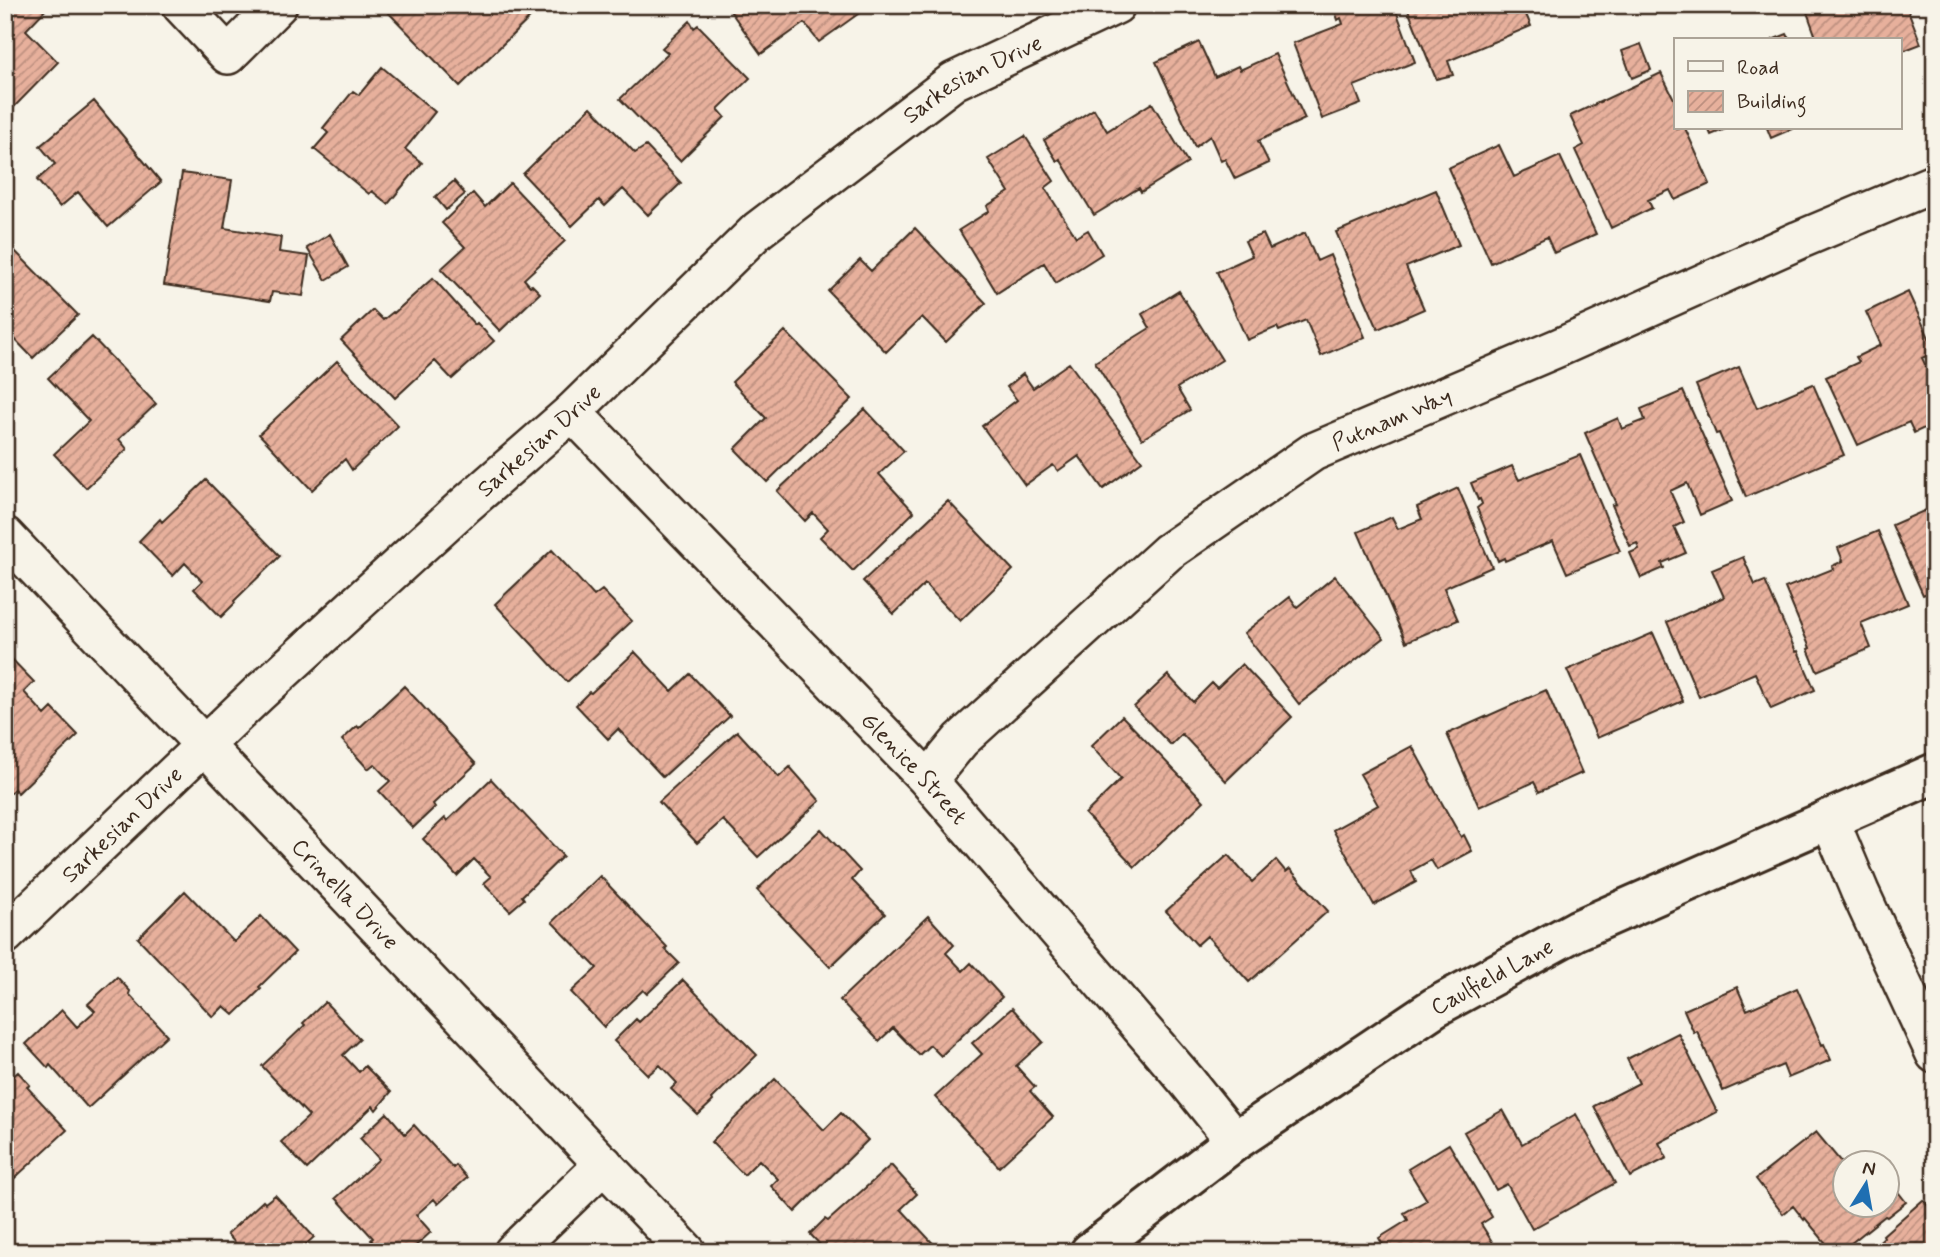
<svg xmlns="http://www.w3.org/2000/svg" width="1940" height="1257" viewBox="0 0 1940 1257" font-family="Mynerve,sans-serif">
<defs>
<pattern id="building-hatch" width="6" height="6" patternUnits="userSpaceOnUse" patternTransform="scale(1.75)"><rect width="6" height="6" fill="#e7b09c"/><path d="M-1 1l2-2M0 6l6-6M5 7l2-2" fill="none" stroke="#bc8f7f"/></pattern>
</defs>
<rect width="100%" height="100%" fill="#f7f3e8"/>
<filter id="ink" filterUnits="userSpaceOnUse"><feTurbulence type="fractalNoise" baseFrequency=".0143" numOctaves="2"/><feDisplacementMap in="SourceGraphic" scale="14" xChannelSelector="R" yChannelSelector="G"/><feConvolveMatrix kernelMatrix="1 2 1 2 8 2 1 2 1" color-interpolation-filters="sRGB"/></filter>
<g filter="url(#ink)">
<!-- building -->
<path fill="url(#building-hatch)" stroke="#3b2a1e" stroke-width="2" d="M5,5H50L26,30L58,62L11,110L5,104Z
M381,5H535L539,9L460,86Z
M726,5H863L865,9L819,42L811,32L812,31L804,23L761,54Z
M1333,5H1394L1415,62L1354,86L1361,104L1322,119L1293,43L1343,24L1341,18L1338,20Z
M1406,5H1522L1531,26L1448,61L1453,75L1436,79Z
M1824,5H1906L1921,44L1900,52V40H1817L1807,12Z
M690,21L694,28L698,25L750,78L718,109L725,117L680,161L620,99L668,53L662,48Z
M1787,34L1790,40H1772Z
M1199,42L1215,77L1238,66L1240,70L1275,54L1305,119L1258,141L1269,163L1235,179L1225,159L1221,161L1210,136L1195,147L1156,62Z
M1641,44L1651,70L1632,78L1622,51Z
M382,67L435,112L405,149L422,163L388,204L372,191L369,194L314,149L328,133L323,128L353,91L359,95Z
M1661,73L1676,103V128H1685L1710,184L1675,200L1670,190L1648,200L1652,208L1611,228L1575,150L1584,145L1570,116Z
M94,101L161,182L108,227L78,192L60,207L37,180L55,164L40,146Z
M1152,103L1188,163L1141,192L1139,188L1094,215L1060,159L1057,161L1044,140L1094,109L1107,131Z
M591,107L635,153L646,146L681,183L648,215L623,189L605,206L599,200L572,226L523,174Z
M1708,128H1728L1711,135Z
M1767,128H1794L1771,138Z
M1025,136L1054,181L1045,188L1076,237L1088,230L1102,254L1056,283L1044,263L997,293L959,230L989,211L987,206L1009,192L988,159Z
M1499,145L1514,177L1560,156L1596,234L1554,253L1547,237L1491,263L1448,168Z
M182,173L232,180L224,228L281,237L279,252L309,256L303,296L272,292L270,301L164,285Z
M454,181L465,194L446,210L435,197Z
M510,183L565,241L524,279L530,286L532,285L540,293L500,331L441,269L465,247L442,223L473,193L485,207Z
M1436,190L1459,245L1406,267L1424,309L1378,329L1336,232Z
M915,228L986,303L946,342L922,317L886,352L828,291L860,260L871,271Z
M1305,233L1317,261L1330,255L1365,337L1321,356L1306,320L1279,331L1277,327L1247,340L1217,272L1252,256L1245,241L1263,234L1270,249Z
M330,234L348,267L326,280L307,248Z
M12,248L78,315L33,358L5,329V254Z
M433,278L475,325L477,323L494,341L452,379L435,361L395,398L341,340L373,310L383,320L393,312L394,313Z
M1179,291L1222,360L1177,388L1190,410L1142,439L1095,362L1150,328L1142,314Z
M1908,292L1931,342L1929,343L1933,353L1922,358L1935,385V423L1914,433L1909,422L1858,445L1826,377L1859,362L1856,357L1881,345L1866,312Z
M785,331L852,399L767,482L735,449L766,418L732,382Z
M92,337L156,404L119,439L127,449L86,488L54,454L89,421L48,378Z
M337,361L398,426L352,470L345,459L312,490L259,434Z
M1069,363L1142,461L1103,489L1079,456L1058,471L1053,465L1025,485L982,426L1017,400L1007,387L1023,374L1033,388Z
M1739,367L1757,408L1813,384L1844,455L1746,497L1719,433L1716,434L1696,385Z
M1683,391L1732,501L1700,515L1687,483L1670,491L1684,522L1674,527L1686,553L1662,563L1664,568L1641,578L1630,553L1639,549L1637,543L1630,546L1612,505L1616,504L1585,433L1618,418L1622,429L1645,420L1641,409Z
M865,409L904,451L879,474L914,512L853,571L820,537L828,529L813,513L805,521L777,491Z
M1580,455L1620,551L1567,573L1553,541L1505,561L1504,558L1498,561L1477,508L1482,504L1480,499L1478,500L1471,483L1512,466L1519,480Z
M206,480L280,556L234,601L235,603L221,617L194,589L202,581L185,563L173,576L139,541L160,519L162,522Z
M1458,488L1492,567L1444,588L1458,620L1406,642L1358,532L1392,517L1398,529L1422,519L1417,507Z
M948,501L1013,570L960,621L925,584L894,614L863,581Z
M1935,506V590L1923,595L1892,525Z
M1878,531L1908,604L1861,623L1871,648L1817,671L1808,649L1810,648L1785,588L1833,569L1832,566L1843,561L1838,548Z
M552,550L594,596L602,590L632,621L567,682L495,604Z
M1743,557L1755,585L1765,581L1796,652L1798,651L1815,690L1771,709L1755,673L1699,697L1667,622L1724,597L1712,570Z
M1335,576L1384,638L1299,704L1244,633L1290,597L1297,607Z
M1653,633L1683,701L1597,738L1567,670Z
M5,652L34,682L24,692L45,715L52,708L78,735L18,793L14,789L5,798Z
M635,652L672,691L690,674L730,716L663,777L618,729L608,739L576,705L589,692L591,693Z
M1242,664L1292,717L1226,781L1182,734L1171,745L1134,707L1168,675L1193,702L1212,683L1217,688Z
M404,686L476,764L433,804L435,807L413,828L379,791L390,781L374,764L368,769L342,740L357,726L359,728Z
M1546,690L1582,773L1539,792L1534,782L1479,807L1447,734Z
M1122,716L1204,801L1135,867L1085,814L1121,779L1091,746Z
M737,731L779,777L790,767L820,801L758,857L723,820L697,843L659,802Z
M1412,746L1430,779L1429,780L1461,837L1464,835L1472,851L1437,870L1431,860L1411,871L1416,882L1374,905L1333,830L1378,805L1360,774Z
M491,779L563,856L522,896L524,899L510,911L484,883L491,877L474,859L457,876L423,839L445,818L447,821Z
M821,829L860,871L852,880L885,914L830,967L757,890Z
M1228,855L1252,882L1276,860L1286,872L1290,869L1328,911L1249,982L1207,936L1197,945L1166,911Z
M600,876L667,947L665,949L679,963L647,994L643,990L604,1027L571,992L597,968L552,922Z
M185,891L234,942L261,916L295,952L259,987L261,989L234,1015L224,1006L213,1017L138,938Z
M928,916L954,945L946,953L963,971L971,963L1002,997L941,1056L930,1045L919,1055L893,1028L879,1041L840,1000Z
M117,977L130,991L129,994L167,1035L88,1108L50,1065L48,1068L26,1044L62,1010L77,1027L95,1011L88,1004Z
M683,980L757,1055L712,1099L713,1101L698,1115L671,1089L677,1083L660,1065L648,1075L614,1041L636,1019L639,1022Z
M1737,987L1747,1010L1797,988L1822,1045L1824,1044L1831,1060L1788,1078L1783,1065L1723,1091L1697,1031L1694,1033L1684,1010Z
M325,1002L360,1039L343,1055L359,1072L365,1066L391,1092L376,1110L373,1106L307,1169L281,1142L309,1116L262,1066L305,1025L303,1023Z
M1012,1008L1043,1042L1016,1066L1035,1087L1030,1091L1053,1117L999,1167L935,1097L982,1054L972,1043Z
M1678,1033L1717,1112L1659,1143L1667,1158L1630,1177L1594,1106L1639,1083L1627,1059Z
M18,1072L30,1085L27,1087L67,1130L5,1187V1083Z
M775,1079L824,1130L841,1113L868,1140L795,1212L771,1186L778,1179L759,1160L744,1175L711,1142Z
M1503,1110L1522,1144L1576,1114L1615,1183L1532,1229L1507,1184L1496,1190L1464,1132Z
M387,1113L405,1134L414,1125L453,1168L456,1165L467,1178L438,1204L434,1199L416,1215L431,1232L409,1252H382L371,1240L373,1238L336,1198L379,1159L360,1138Z
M1816,1132L1846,1168V1204H1888V1179L1906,1202L1887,1217L1885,1216L1840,1252H1833L1805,1218L1804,1220L1793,1206L1783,1214L1756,1179Z
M1449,1144L1492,1217L1481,1224L1498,1251L1387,1252L1379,1238L1408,1220L1404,1213L1427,1200L1408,1169Z
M891,1165L917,1194L901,1209L941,1252H827L810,1234L825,1219L828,1221Z
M275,1195L314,1237L302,1248L306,1252H234L239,1247L227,1234L263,1201L265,1203Z
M1923,1200L1935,1214V1252H1868L1884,1237L1883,1235Z"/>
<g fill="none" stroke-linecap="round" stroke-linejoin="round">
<defs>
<g id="street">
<path d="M181,5L228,55L278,5"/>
<path id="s1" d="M572,412L928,780L1186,1080L1235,1141"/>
<path id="s2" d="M5,536L687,1252"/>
<path id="s3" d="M928,780L961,740L1168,552L1313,452L1560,347L1799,240L1935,183"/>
<path d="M1829,818L1860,892L1935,1054"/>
<path id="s4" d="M5,935L258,694L463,507L572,412L758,230L954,81L1116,5"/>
<path d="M513,1252L604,1164"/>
</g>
<g id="secondary">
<path id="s5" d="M1090,1252L1235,1141L1435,1007L1577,930L1935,773"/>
</g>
</defs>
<!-- street casing -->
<use href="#street" stroke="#3b2a1e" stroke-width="42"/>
<!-- secondary casing -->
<use href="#secondary" stroke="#3b2a1e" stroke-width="44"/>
<!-- street -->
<use href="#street" stroke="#f7f3e8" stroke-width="37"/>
<!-- secondary -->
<use href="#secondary" stroke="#f7f3e8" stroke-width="38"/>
</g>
</g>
<g text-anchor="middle" stroke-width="6" stroke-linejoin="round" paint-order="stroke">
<!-- street labels -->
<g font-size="23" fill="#3b2a1e" stroke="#f7f3e8">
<text dy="8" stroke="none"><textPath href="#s4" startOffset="1295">Sarkesian Drive</textPath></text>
<text dy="8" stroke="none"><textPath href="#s3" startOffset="593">Putnam Way</textPath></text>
<text dy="8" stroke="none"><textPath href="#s4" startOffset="728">Sarkesian Drive</textPath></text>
<text dy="8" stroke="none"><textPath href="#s1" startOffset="494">Glenice Street</textPath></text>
<text dy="8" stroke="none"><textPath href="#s4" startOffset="161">Sarkesian Drive</textPath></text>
<text dy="8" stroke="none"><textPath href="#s2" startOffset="494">Crinella Drive</textPath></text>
<text dy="8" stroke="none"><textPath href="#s5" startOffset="488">Caulfield Lane</textPath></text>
</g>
</g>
<!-- margin -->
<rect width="1940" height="1257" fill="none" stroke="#f7f3e8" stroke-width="28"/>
<rect x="14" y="14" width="1912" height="1229" fill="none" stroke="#3b2a1e" stroke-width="2.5" filter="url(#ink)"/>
<!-- legend -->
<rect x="1674" y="38" width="228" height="91" fill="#f7f3e8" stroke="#aca397" stroke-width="2"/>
<rect x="1688" y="61" width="35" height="10" fill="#f7f3e8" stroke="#aca397" stroke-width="2"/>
<text x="1737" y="74" font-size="21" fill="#3b2a1e">Road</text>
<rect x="1688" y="91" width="35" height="21" fill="url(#building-hatch)" stroke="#aca397" stroke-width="2"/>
<text x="1737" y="108" font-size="21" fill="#3b2a1e">Building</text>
<!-- north arrow -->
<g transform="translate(1866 1184) rotate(11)"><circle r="33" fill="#f7f3e8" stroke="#aca397" stroke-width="2"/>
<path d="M0-5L12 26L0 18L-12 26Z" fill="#1f6fb2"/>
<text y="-10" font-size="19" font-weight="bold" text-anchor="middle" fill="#3b2a1e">N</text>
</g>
</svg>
